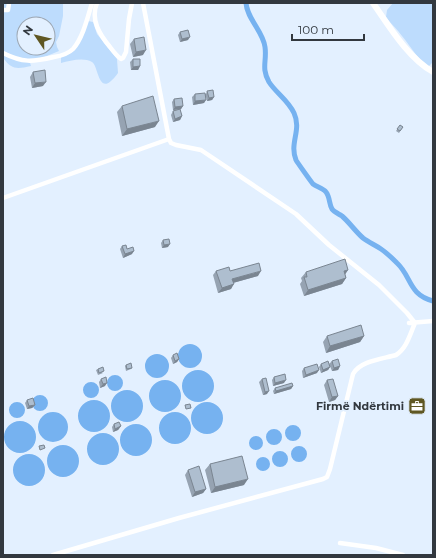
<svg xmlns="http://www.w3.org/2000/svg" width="436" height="558" viewBox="0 0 436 558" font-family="Montserrat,sans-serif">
<rect width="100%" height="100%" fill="#e3f0ff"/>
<!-- green -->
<path fill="#bddcfd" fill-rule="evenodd" d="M3,3H63V16L59,36L56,42L57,47L59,51L42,58L29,59L31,66C17,69 12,70 3,58ZM24,24H48V48H24Z
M393,3H433V62L428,67C417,58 411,47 402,36C397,29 391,24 386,17L387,10Z
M88,21L93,22L97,34L117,59L118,73C98,101 99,66 92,62C83,57 70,61 61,63V54L74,50Z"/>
<!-- water -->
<path fill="#76b2f0" d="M178 356a12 12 0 1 1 24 0a12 12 0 1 1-24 0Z
M145 366a12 12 0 1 1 24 0a12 12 0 1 1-24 0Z
M182 386a16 16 0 1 1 32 0a16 16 0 1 1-32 0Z
M107 383a8 8 0 1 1 16 0a8 8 0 1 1-16 0Z
M149 396a16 16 0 1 1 32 0a16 16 0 1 1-32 0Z
M83 390a8 8 0 1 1 16 0a8 8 0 1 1-16 0Z
M111 406a16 16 0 1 1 32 0a16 16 0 1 1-32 0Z
M32 403a8 8 0 1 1 16 0a8 8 0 1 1-16 0Z
M78 416a16 16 0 1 1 32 0a16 16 0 1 1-32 0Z
M191 418a16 16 0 1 1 32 0a16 16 0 1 1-32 0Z
M9 410a8 8 0 1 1 16 0a8 8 0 1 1-16 0Z
M38 427a15 15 0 1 1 30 0a15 15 0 1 1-30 0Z
M159 428a16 16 0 1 1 32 0a16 16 0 1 1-32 0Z
M4 437a16 16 0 1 1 32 0a16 16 0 1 1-32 0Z
M120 440a16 16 0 1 1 32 0a16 16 0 1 1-32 0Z
M285 433a8 8 0 1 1 16 0a8 8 0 1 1-16 0Z
M266 437a8 8 0 1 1 16 0a8 8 0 1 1-16 0Z
M87 449a16 16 0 1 1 32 0a16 16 0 1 1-32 0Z
M249 443a7 7 0 1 1 14 0a7 7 0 1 1-14 0Z
M47 461a16 16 0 1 1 32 0a16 16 0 1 1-32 0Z
M291 454a8 8 0 1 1 16 0a8 8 0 1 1-16 0Z
M272 459a8 8 0 1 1 16 0a8 8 0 1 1-16 0Z
M13 470a16 16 0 1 1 32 0a16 16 0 1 1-32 0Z
M256 464a7 7 0 1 1 14 0a7 7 0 1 1-14 0Z"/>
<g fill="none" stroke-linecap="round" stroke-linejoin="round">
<!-- canal -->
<path stroke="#76b2f0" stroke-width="5" d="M246,3C247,19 263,31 265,47C267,61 261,68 269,82C276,93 288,100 294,113C302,130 289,143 296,160C297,162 312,183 313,184C317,187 323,188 326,192C330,197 329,204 332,209C334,212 339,214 342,216C350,223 355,231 363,238C368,242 375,245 381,249C387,253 392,258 397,263C412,277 408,294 433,301"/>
<!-- minor -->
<path stroke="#fff" stroke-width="4.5" d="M97,3C90,20 100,35 110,47C113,51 117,56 121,59L123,58L126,52L129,19L132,3
M3,10H8L9,3
M3,53C23,63 32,62 54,57C60,56 68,54 73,49C83,38 88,16 92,3
M3,198L169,139
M409,323L433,321
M340,543L376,548L403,555
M53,555L179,518L323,479L327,477L330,469L353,374C360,361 382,359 396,355C407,348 410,334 415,323L407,313L379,285L329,245L296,214L201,150L176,145L171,143L169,139L143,3"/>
<!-- tertiary -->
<path stroke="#fff" stroke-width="6" d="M373,3C389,26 408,58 433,72"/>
</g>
<!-- wall -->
<path fill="#96a3b2" d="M180,32L188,40L180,42L178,35Z
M134,39L143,55L133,57L130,44Z
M133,59L140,66L138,70H131L130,62Z
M33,72L43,86L32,88L30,77Z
M207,91L214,97L212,100L207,101L206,97L204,103L193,105L192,97L195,94H206Z
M174,99L183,106L181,109H180L182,116L180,120L173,122L171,115L173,111L179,109L173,110L172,102Z
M122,106L155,127L122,136L117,112Z
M400,125L403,127L399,133L396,131Z
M163,240L168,247L162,248L161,243Z
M122,246L127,249L132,254L123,258L120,249Z
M348,270L345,274L346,278L342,284L304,296L300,284L302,281L301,278L306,272Z
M216,271H230L258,276L233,283L231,289L218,293L213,275Z
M327,336H364L360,342L326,353L323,342Z
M173,355L179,359L177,362L173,364L171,358Z
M332,361L340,366L338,370L332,371L329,364Z
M321,364L330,367L328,370L321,373L319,367Z
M126,365L132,368L131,369L126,371L125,366Z
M304,368L317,373L303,378L302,371Z
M98,369L103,373L98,375L96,370Z
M274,377L284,383L273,386L272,380Z
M101,379L105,386L100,388L99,382Z
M262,379L267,394L263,395L259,382Z
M327,380L338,396L335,400L329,402L324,385Z
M293,386L291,389L274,394L273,391L275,388Z
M27,400L35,405L32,408L27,409L25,403Z
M114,424L121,426L118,430L113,432L112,427Z
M210,464L244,485L211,493L205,470Z
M188,470L206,489L203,493L192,497L185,475Z"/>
<!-- shaded-wall -->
<path fill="#7a8591" d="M190,37L188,40L180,42L182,39Z
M146,50L143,55L133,57L136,52Z
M140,66L138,70H131L133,67Z
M46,82L43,86L32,88L35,83Z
M214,97L212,100L207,101L209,98Z
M206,100L204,103L193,105L195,101Z
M183,106L181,109L173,110L175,107Z
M182,116L180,120L173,122L175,119Z
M159,121L155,127L122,136L127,129Z
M170,244L168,247L162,248L164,245Z
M134,251L132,254L123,258L125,254Z
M348,270L344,276V271Z
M261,271L258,276L229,284L232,279Z
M346,278L342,284L304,296L308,290Z
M234,284L231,289L218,293L222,288Z
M364,336L360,342L326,353L330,346Z
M179,359L177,362L173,364L175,361Z
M340,366L338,370L332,371L334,368Z
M330,367L328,370L321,373L323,370Z
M319,370L317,373L303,378L306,375Z
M286,380L284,383L273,386L275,383Z
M107,383L105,386L100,388L103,384Z
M293,386L291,389L274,394L276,391Z
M269,391L267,394L263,395L265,392Z
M338,396L335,400L329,402L332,397Z
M35,405L32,408L27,409L29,406Z
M121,426L118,430L113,432L115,429Z
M248,479L244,485L211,493L215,487Z
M206,489L203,493L192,497L195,492Z"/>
<!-- building -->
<path fill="#aebecf" stroke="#7a8591" d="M188,30L190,37L182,39L180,32Z
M144,37L146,50L136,52L134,39Z
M133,59H140V66L133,67Z
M45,70L46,82L35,83L33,72Z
M213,90L214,97L209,98L207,91Z
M205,93L206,100L195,101V94Z
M153,96L159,121L127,129L122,106Z
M182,98L183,106L175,107L174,99Z
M180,109L182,116L175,119L173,111Z
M400,125L403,127L400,131L397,129Z
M169,239L170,244L164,245L163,240Z
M126,245L127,249L133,247L134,251L125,254L122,246Z
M345,259L348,270L344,271L346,278L308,290L304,277H307L306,272Z
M259,263L261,271L232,279L234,284L222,288L216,271L229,267L230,271Z
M361,325L364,336L330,346L327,336Z
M177,353L179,359L175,361L173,355Z
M338,359L340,366L334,368L332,361Z
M328,361L330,367L323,370L321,364Z
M131,363L132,368L127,369L126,365Z
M317,364L319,370L306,375L304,368Z
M103,367L104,371L99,373L98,369Z
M285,374L286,380L275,383L274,377Z
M106,377L107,383L103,384L101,379Z
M266,378L269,391L265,392L262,379Z
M333,379L338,396L332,397L327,380Z
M292,383L293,386L276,391L275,388Z
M33,398L35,405L29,406L27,400Z
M190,404L191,408L186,409L185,405Z
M119,422L121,426L115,429L114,424Z
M44,445L45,448L40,450L39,446Z
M242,456L248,479L215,487L210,464Z
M199,466L206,489L195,492L188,470Z"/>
<!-- icons -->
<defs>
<symbol id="office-square" viewBox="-11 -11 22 22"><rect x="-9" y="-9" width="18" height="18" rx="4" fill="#5f5723" stroke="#e3f0ff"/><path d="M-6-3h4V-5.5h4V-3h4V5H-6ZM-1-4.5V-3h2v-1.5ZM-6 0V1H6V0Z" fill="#fff"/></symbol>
</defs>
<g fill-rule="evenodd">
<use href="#office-square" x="407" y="396" width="20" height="20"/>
</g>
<g text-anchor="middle" stroke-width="3.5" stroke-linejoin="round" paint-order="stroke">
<!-- poi labels -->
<g font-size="11" font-weight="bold" fill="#32383f" stroke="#e3f0ff" text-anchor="end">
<text x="404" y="410">Firmë Ndërtimi</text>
</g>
</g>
<!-- border -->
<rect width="436" height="558" fill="none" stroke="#32383f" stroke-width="8"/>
<!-- north arrow -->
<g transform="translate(36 36) rotate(305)"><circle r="19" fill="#e3f0ff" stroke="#9ca6b2"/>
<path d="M0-3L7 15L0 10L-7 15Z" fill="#5f5723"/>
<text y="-6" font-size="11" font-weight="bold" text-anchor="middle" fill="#32383f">N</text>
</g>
<!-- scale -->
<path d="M292 34v6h72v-6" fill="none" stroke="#32383f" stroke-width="2"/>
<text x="298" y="34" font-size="12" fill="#32383f" stroke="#e3f0ff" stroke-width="3" paint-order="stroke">100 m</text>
</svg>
